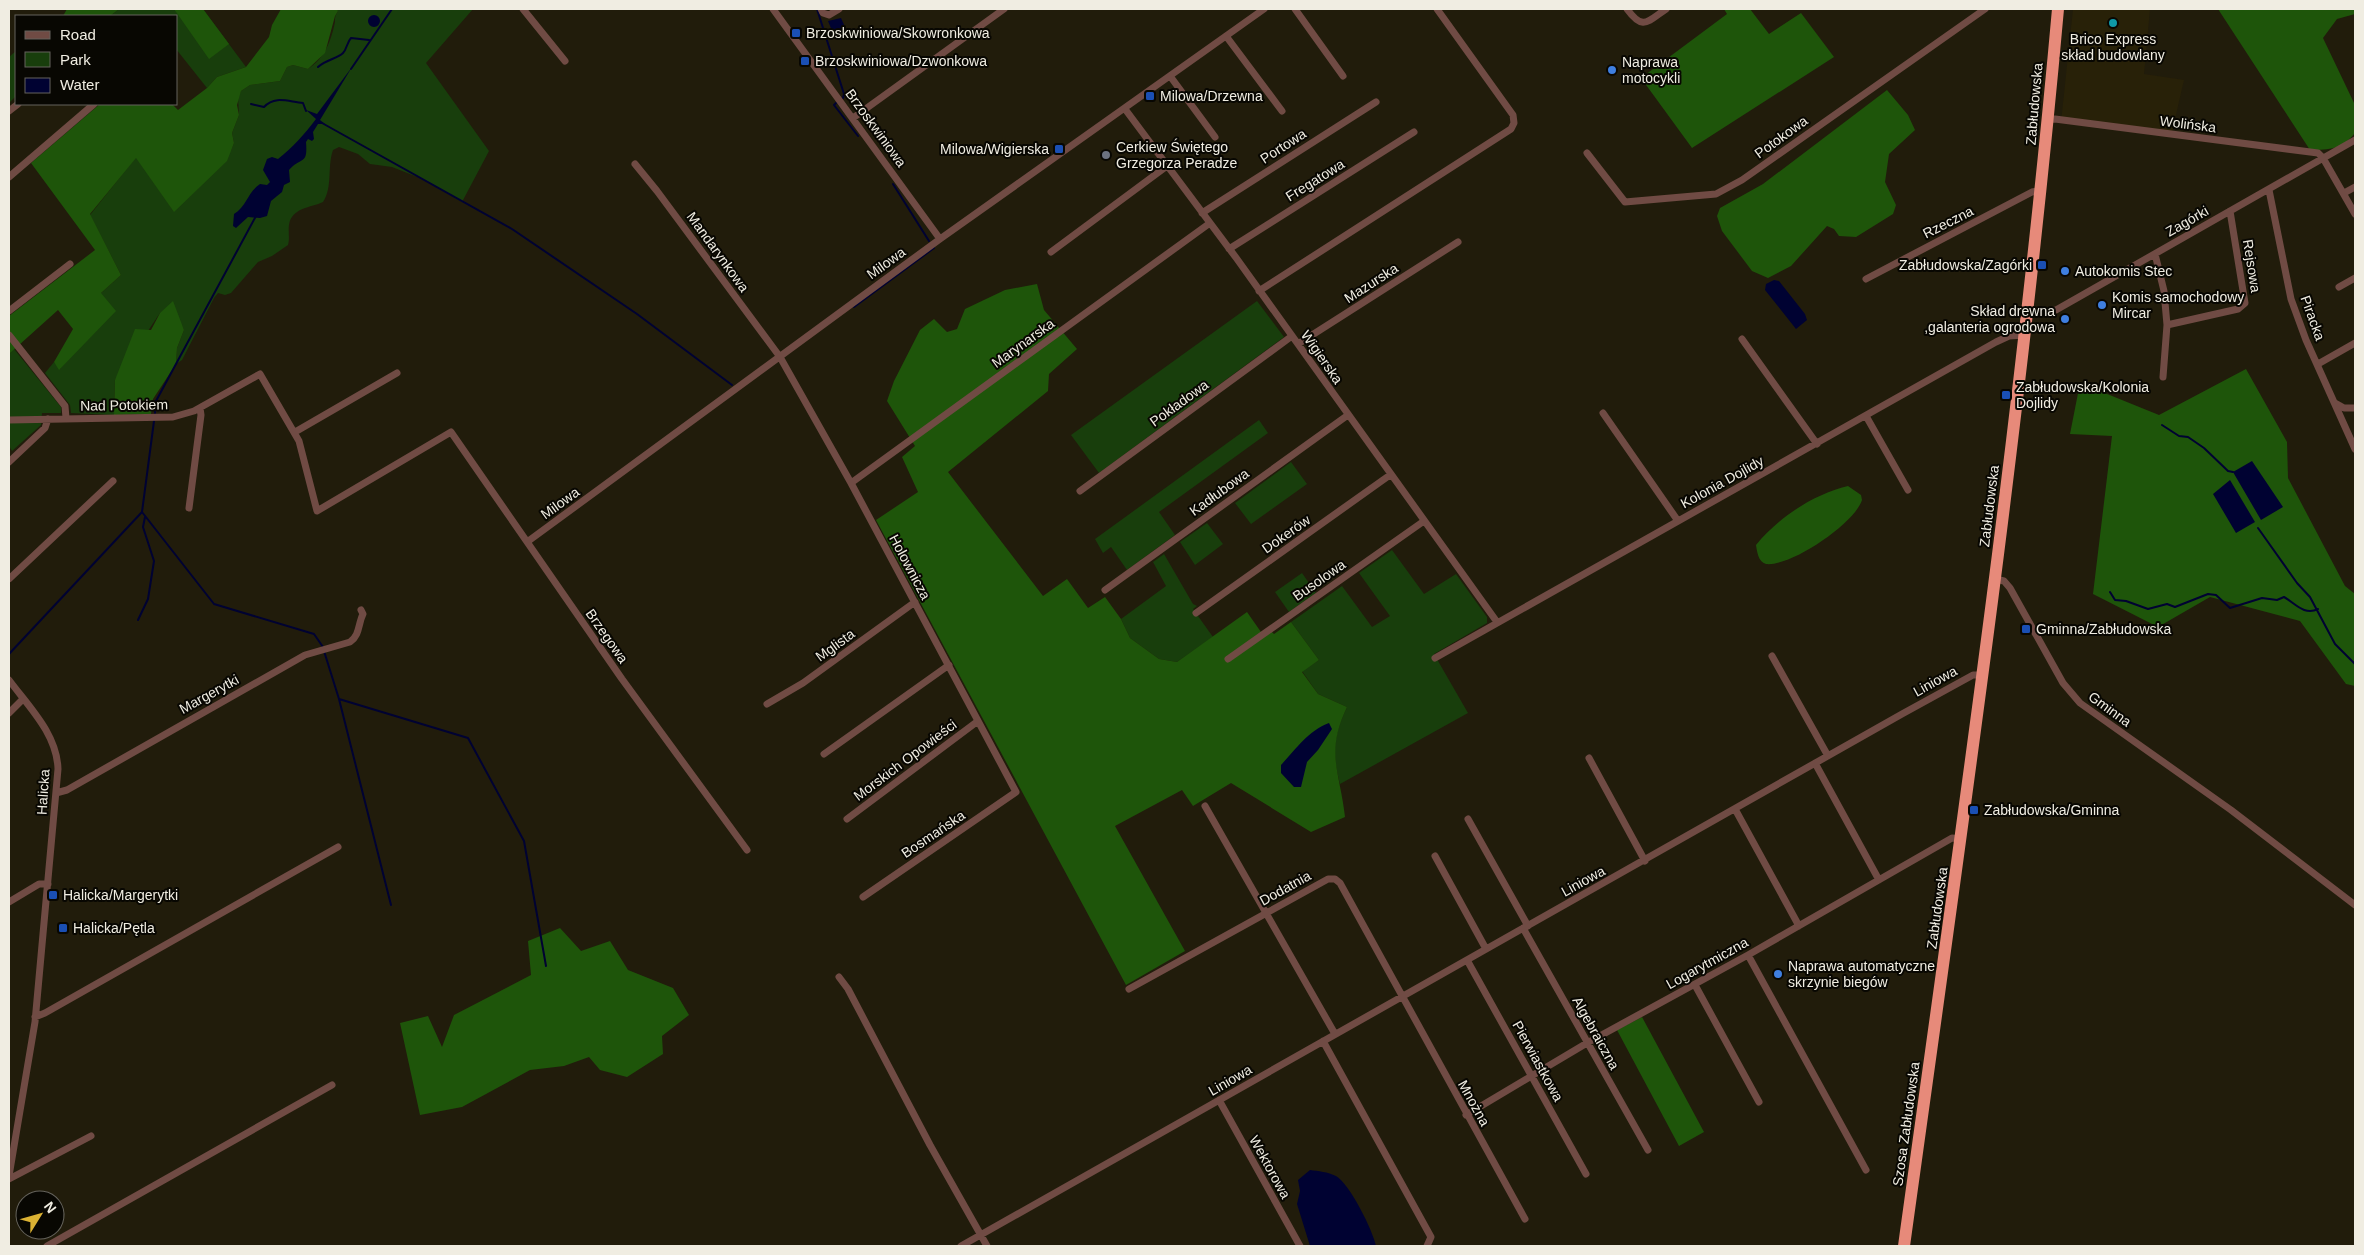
<svg xmlns="http://www.w3.org/2000/svg" width="2364" height="1255" viewBox="0 0 2364 1255" font-family="Helvetica,sans-serif">
<rect width="100%" height="100%" fill="#211c0b"/>
<!-- built -->
<path fill="#282108" d="M2073,9H2150L2144,74L2184,80L2172,132L2061,122Z"/>
<!-- green -->
<path fill="#183e0c" d="M119,9H203L246,67L217,77L207,88L176,49V16H110Z
M337,9H473L426,63L489,151L462,202L420,178L392,167L370,164L358,154L339,147L333,150C327,167 333,187 323,202C311,208 292,207 289,225C288,232 290,238 288,245L272,256L258,262L231,293L225,295L218,293L214,298L182,360L176,364L177,348L184,330L175,311L160,313L115,380L114,415L71,413L70,405L45,373L54,362L60,369L101,293L121,275L90,215L136,157L174,211L231,150L234,143L232,133L239,115L238,98L241,91L250,85L280,81L287,67L293,65L308,69C325,58 331,41 335,22C335,17 335,16 338,11Z
M16,51V96L9,103V57Z
M1257,301L1284,337L1099,473L1071,435Z
M14,349L61,407V413H42L41,425L12,451L9,446V354Z
M1259,420L1268,433L1159,512L1175,535L1127,570L1111,547L1103,553L1095,539Z
M1291,462L1307,484L1251,524L1235,503Z
M1207,523L1223,544L1195,565L1180,542Z
M1392,550L1424,594L1456,574L1487,617V623L1434,654L1468,713L1340,784C1332,754 1333,736 1347,707L1318,694L1302,671L1319,660L1291,622L1342,586L1372,627L1390,616L1359,573Z
M1164,554L1193,604L1197,606L1193,609L1213,637L1177,662L1159,659L1130,638L1121,619L1166,586L1153,562Z
M1302,573L1316,593L1289,612L1275,592Z"/>
<!-- forest -->
<path fill="#1e550a" d="M67,9H119L110,16H63Z
M174,9H203L229,44L209,59Z
M281,9H337L338,11L335,16L325,53L308,69L293,65L287,67L280,81L250,85L241,91L237,105L239,115L232,133L234,143L227,161L174,212L136,158L90,214L121,275L101,293L116,311L59,370L54,362L73,329L58,310L9,354V316L95,250L31,163L100,104H172L178,110L207,88L217,77L246,67L269,37L272,25Z
M1724,9H1750L1769,34L1801,13L1834,57L1692,148L1641,78L1727,14Z
M2218,9H2355V14L2337,19L2323,38L2355,105V133C2342,149 2330,150 2310,150Z
M1887,90L1908,115L1915,130L1889,154L1885,182L1896,205L1893,214L1856,237L1839,236L1834,229L1827,226L1791,266L1768,278L1752,271L1722,231L1717,216L1720,208L1763,184Z
M1037,284L1044,310L1077,349L1049,374L1048,391L948,472L1043,596L1067,579L1088,608L1105,597L1121,619L1130,638L1159,659L1177,662L1247,612L1261,632L1271,631L1274,634L1291,622L1319,660L1302,672L1318,694L1347,707C1325,753 1340,771 1345,817L1311,832L1231,783L1193,806L1182,790L1115,826L1185,951L1126,985L876,520L918,492L902,457L915,446L887,401L894,381L920,330L934,319L947,332L957,329L965,309L1005,290Z
M173,301L184,330L177,348L176,364L153,399L151,414L114,415L115,380L135,329L151,330L160,313Z
M2246,369L2287,442L2288,478L2345,586L2355,594V686L2346,684L2300,621L2210,597L2158,627L2093,594L2112,436L2070,434L2080,383L2159,415Z
M1848,486L1861,495L1862,500C1855,523 1791,567 1766,564C1758,562 1757,551 1756,545C1779,517 1814,494 1848,486Z
M560,928L581,951L610,941L628,970L673,988L689,1015L662,1036L663,1054L627,1077L600,1070L589,1057L564,1066L530,1070L462,1107L420,1115L400,1023L428,1016L442,1047L454,1015L531,975L528,941Z
M1642,1017L1704,1132L1679,1146L1617,1030Z"/>
<!-- water -->
<path fill="#000232" d="M368 21a6 6 0 1 1 12 0a6 6 0 1 1-12 0Z
M841,18L848,34L835,38L828,21Z
M352,67L320,120L325,124H318L313,132L314,139L312,141L308,139L306,142C308,166 301,156 289,170L290,182L284,185L282,192L271,201L267,216L260,218L248,217L236,228L233,226L234,214C247,206 247,193 260,184L267,185L270,182L263,170L267,159L272,157L278,159C292,148 305,134 316,119L306,110L317,114Z
M1774,280L1779,281L1805,314L1807,320L1796,329L1765,290L1766,284Z
M2252,461L2283,507L2261,520L2233,472Z
M2230,480L2255,522L2236,533L2213,494Z
M1329,723L1332,729L1318,750L1307,762L1301,787H1294L1281,773V765C1296,749 1308,731 1329,723Z
M1310,1170C1318,1171 1328,1172 1336,1176C1350,1184 1373,1231 1376,1246H1310L1297,1204L1300,1191L1298,1180Z"/>
<g fill="none" stroke-linecap="round" stroke-linejoin="round">
<!-- stream -->
<path stroke="#000232" stroke-width="2" d="M817,9L844,94L843,98
M318,67C327,59 337,59 343,53C347,49 347,42 351,38L369,40
M351,69L392,9
M836,103L834,105L858,136
M251,104L264,107C275,95 289,102 303,103L306,111
M322,123L512,229L637,314L732,385
M893,184L929,241
M854,307L934,248
M155,413L156,401L256,216
M2162,425L2179,436L2188,437L2204,448L2228,471L2233,472
M142,512L214,604L314,634L323,647
M2258,528L2297,583L2310,597L2335,644L2355,664
M2110,592L2115,600L2126,601L2148,609L2167,604L2175,607L2208,594L2216,595L2230,608L2262,598L2277,600L2284,597C2295,603 2304,616 2318,609
M138,620L148,599L154,561L143,527L145,517
M324,651L339,699L391,905
M9,654L142,512L154,421
M339,699L468,738L524,841L546,966"/>
<!-- street -->
<path stroke="#704b44" stroke-width="7" d="M523,9L565,61
M773,9L940,239
M821,9L823,13L829,15L839,9
M1295,9L1343,76
M1627,9C1643,31 1647,22 1666,9
M1226,36L1282,111
M1170,76L1215,137
M1125,109L1237,259L1497,622
M9,111L18,104
M853,118L1004,9
M2048,120L2055,119L2318,153L2323,158L2355,214
M1587,153L1625,202L1716,194L1742,180L1985,9
M635,164L657,191L780,357L851,483L1016,792L863,897
M9,177L94,104
M2269,190L2291,299L2306,340L2355,449
M2344,193L2355,187
M1202,213L1376,102
M1229,249L1414,132
M1051,252L1167,166
M2155,254L2164,291L2167,325L2163,377
M1866,279L2032,192L2041,190
M2339,287L2355,278
M1259,291L1511,129L1514,123L1513,115L1437,9
M9,311L70,264
M2027,314L2056,310L2355,140
M2167,325L2238,309L2245,303L2230,211
M9,335L65,406L66,418
M1742,339L1817,444
M1298,344L1458,242
M2318,364L2355,343
M2335,403L2344,408H2355
M1603,413L1678,521
M1866,416L1908,490
M9,420L173,417L194,411L260,374L299,441L317,511L451,432L622,679L747,850
M295,432L397,373
M9,462L45,428L48,419
M851,483L1210,223
M1080,491L1292,336
M189,508L201,415L200,408
M527,542L940,239L1264,9
M9,579L113,481
M1995,579L2004,581L2010,588L2063,683L2080,703L2231,810L2355,905
M1105,590L1348,415
M1196,613L1390,475
M1772,656L1828,756
M1435,658L1996,342L2009,336L2025,335
M1228,659L1424,521
M9,680C29,707 57,734 58,769L35,1022L9,1176
M767,704L803,683L915,602
M9,713L23,699
M824,754L949,665
M1589,758L1645,861
M1815,763L1879,880
M56,793L67,790L305,655L350,642C360,635 358,624 363,614L361,610
M1205,806L1335,1034
M1735,809L1799,926
M847,819L978,721
M1468,819L1528,926
M1435,856L1486,949
M9,902L39,884H48
M1523,928L1648,1150
M1748,955L1866,1170
M1467,960L1586,1174
M839,977L848,989L930,1145L987,1246
M1695,985L1759,1102
M1129,989L1328,879H1335L1340,883L1525,1219
M35,1017L45,1013L338,847
M1323,1041L1431,1237L1427,1246
M1219,1100L1300,1246
M1466,1115L1587,1043L1748,955L1952,838L1962,839
M9,1179L91,1136
M47,1246L332,1085
M961,1246L1902,714L1973,675H1984"/>
<!-- highway -->
<path stroke="#e78a7a" stroke-width="12" d="M1904,1246C1961,834 2021,423 2058,9"/>
</g>
<!-- markers -->
<circle fill="#0f9aa8" stroke="#080702" stroke-width="2" cx="2113" cy="23" r="5"/>
<g fill="#1a4fb4" stroke="#080702" stroke-width="2">
<rect x="791" y="28" width="10" height="10" rx="2.5"/>
<rect x="800" y="56" width="10" height="10" rx="2.5"/>
<rect x="1145" y="91" width="10" height="10" rx="2.5"/>
<rect x="1054" y="144" width="10" height="10" rx="2.5"/>
<rect x="2037" y="260" width="10" height="10" rx="2.5"/>
<rect x="2001" y="390" width="10" height="10" rx="2.5"/>
<rect x="2021" y="624" width="10" height="10" rx="2.5"/>
<rect x="1969" y="805" width="10" height="10" rx="2.5"/>
<rect x="48" y="890" width="10" height="10" rx="2.5"/>
<rect x="58" y="923" width="10" height="10" rx="2.5"/>
</g>
<g fill="#3f7fe0" stroke="#080702" stroke-width="2">
<circle cx="1612" cy="70" r="5"/>
<circle cx="2065" cy="271" r="5"/>
<circle cx="2102" cy="305" r="5"/>
<circle cx="2065" cy="319" r="5"/>
<circle cx="1778" cy="974" r="5"/>
</g>
<circle fill="#6b7280" stroke="#080702" stroke-width="2" cx="1106" cy="155" r="5"/>
<g text-anchor="middle" stroke-width="4" stroke-linejoin="round" paint-order="stroke">
<!-- poi labels -->
<g font-size="14" fill="#f0ede2" stroke="#080702" text-anchor="start">
<text x="806" y="38">Brzoskwiniowa/Skowronkowa</text>
<text x="2113" y="44" text-anchor="middle">Brico Express<tspan x="2113" dy="16">skład budowlany</tspan></text>
<text x="815" y="66">Brzoskwiniowa/Dzwonkowa</text>
<text x="1622" y="67">Naprawa<tspan x="1622" dy="16">motocykli</tspan></text>
<text x="1160" y="101">Milowa/Drzewna</text>
<text x="1116" y="152">Cerkiew Świętego<tspan x="1116" dy="16">Grzegorza Peradze</tspan></text>
<text x="1049" y="154" text-anchor="end">Milowa/Wigierska</text>
<text x="2032" y="270" text-anchor="end">Zabłudowska/Zagórki</text>
<text x="2075" y="276">Autokomis Stec</text>
<text x="2112" y="302">Komis samochodowy<tspan x="2112" dy="16">Mircar</tspan></text>
<text x="2055" y="316" text-anchor="end">Skład drewna<tspan x="2055" dy="16">,galanteria ogrodowa</tspan></text>
<text x="2016" y="392">Zabłudowska/Kolonia<tspan x="2016" dy="16">Dojlidy</tspan></text>
<text x="2036" y="634">Gminna/Zabłudowska</text>
<text x="1984" y="815">Zabłudowska/Gminna</text>
<text x="63" y="900">Halicka/Margerytki</text>
<text x="73" y="933">Halicka/Pętla</text>
<text x="1788" y="971">Naprawa automatyczne<tspan x="1788" dy="16">skrzynie biegów</tspan></text>
</g>
<!-- street labels -->
<g font-size="14" fill="#f0ede2" stroke="#080702">
<text transform="translate(2034 104) rotate(-85)" y="5">Zabłudowska</text>
<text transform="translate(2188 124) rotate(7)" y="5">Wolińska</text>
<text transform="translate(876 128) rotate(54)" y="5">Brzoskwiniowa</text>
<text transform="translate(1781 137) rotate(-36)" y="5">Potokowa</text>
<text transform="translate(1283 146) rotate(-33)" y="5">Portowa</text>
<text transform="translate(1315 180) rotate(-32)" y="5">Fregatowa</text>
<text transform="translate(2187 221) rotate(-30)" y="5">Zagórki</text>
<text transform="translate(1948 222) rotate(-27)" y="5">Rzeczna</text>
<text transform="translate(718 252) rotate(54)" y="5">Mandarynkowa</text>
<text transform="translate(886 263) rotate(-36)" y="5">Milowa</text>
<text transform="translate(2252 266) rotate(81)" y="5">Rejsowa</text>
<text transform="translate(1371 283) rotate(-33)" y="5">Mazurska</text>
<text transform="translate(2313 318) rotate(70)" y="5">Piracka</text>
<text transform="translate(1023 343) rotate(-36)" y="5">Marynarska</text>
<text transform="translate(1322 357) rotate(55)" y="5">Wigierska</text>
<text transform="translate(1179 403) rotate(-36)" y="5">Pokładowa</text>
<text transform="translate(124 405) rotate(-1)" y="5">Nad Potokiem</text>
<text transform="translate(1722 482) rotate(-29)" y="5">Kolonia Dojlidy</text>
<text transform="translate(1219 492) rotate(-36)" y="5">Kadłubowa</text>
<text transform="translate(560 503) rotate(-36)" y="5">Milowa</text>
<text transform="translate(1989 506) rotate(-83)" y="5">Zabłudowska</text>
<text transform="translate(1286 534) rotate(-35)" y="5">Dokerów</text>
<text transform="translate(910 567) rotate(62)" y="5">Holownicza</text>
<text transform="translate(1319 580) rotate(-35)" y="5">Busolowa</text>
<text transform="translate(607 636) rotate(55)" y="5">Brzegowa</text>
<text transform="translate(835 645) rotate(-36)" y="5">Mglista</text>
<text transform="translate(1935 681) rotate(-29)" y="5">Liniowa</text>
<text transform="translate(209 694) rotate(-29)" y="5">Margerytki</text>
<text transform="translate(2110 709) rotate(36)" y="5">Gminna</text>
<text transform="translate(905 760) rotate(-37)" y="5">Morskich Opowieści</text>
<text transform="translate(43 792) rotate(-86)" y="5">Halicka</text>
<text transform="translate(933 834) rotate(-34)" y="5">Bosmańska</text>
<text transform="translate(1583 881) rotate(-29)" y="5">Liniowa</text>
<text transform="translate(1285 888) rotate(-29)" y="5">Dodatnia</text>
<text transform="translate(1937 908) rotate(-82)" y="5">Zabłudowska</text>
<text transform="translate(1707 963) rotate(-29)" y="5">Logarytmiczna</text>
<text transform="translate(1596 1033) rotate(61)" y="5">Algebraiczna</text>
<text transform="translate(1538 1061) rotate(61)" y="5">Pierwiastkowa</text>
<text transform="translate(1230 1080) rotate(-30)" y="5">Liniowa</text>
<text transform="translate(1474 1103) rotate(61)" y="5">Mnożna</text>
<text transform="translate(1906 1124) rotate(-82)" y="5">Szosa Zabłudowska</text>
<text transform="translate(1270 1167) rotate(61)" y="5">Wektorowa</text>
</g>
</g>
<!-- border -->
<rect width="2364" height="1255" fill="none" stroke="#f0ede2" stroke-width="20"/>
<!-- legend -->
<rect x="15" y="15" width="162" height="90" fill="#080702" stroke="#65635c"/>
<rect x="25" y="31" width="25" height="8" fill="#704b44" stroke="#65635c"/>
<text x="60" y="40" font-size="15" fill="#f0ede2">Road</text>
<rect x="25" y="52" width="25" height="15" fill="#183e0c" stroke="#65635c"/>
<text x="60" y="65" font-size="15" fill="#f0ede2">Park</text>
<rect x="25" y="78" width="25" height="15" fill="#000232" stroke="#65635c"/>
<text x="60" y="90" font-size="15" fill="#f0ede2">Water</text>
<!-- north arrow -->
<g transform="translate(40 1215) rotate(53)"><circle r="24" fill="#080702" stroke="#65635c"/>
<path d="M0-4L9 19L0 12L-9 19Z" fill="#dbb233"/>
<text y="-8" font-size="14" font-weight="bold" text-anchor="middle" fill="#f0ede2">N</text>
</g>
</svg>
